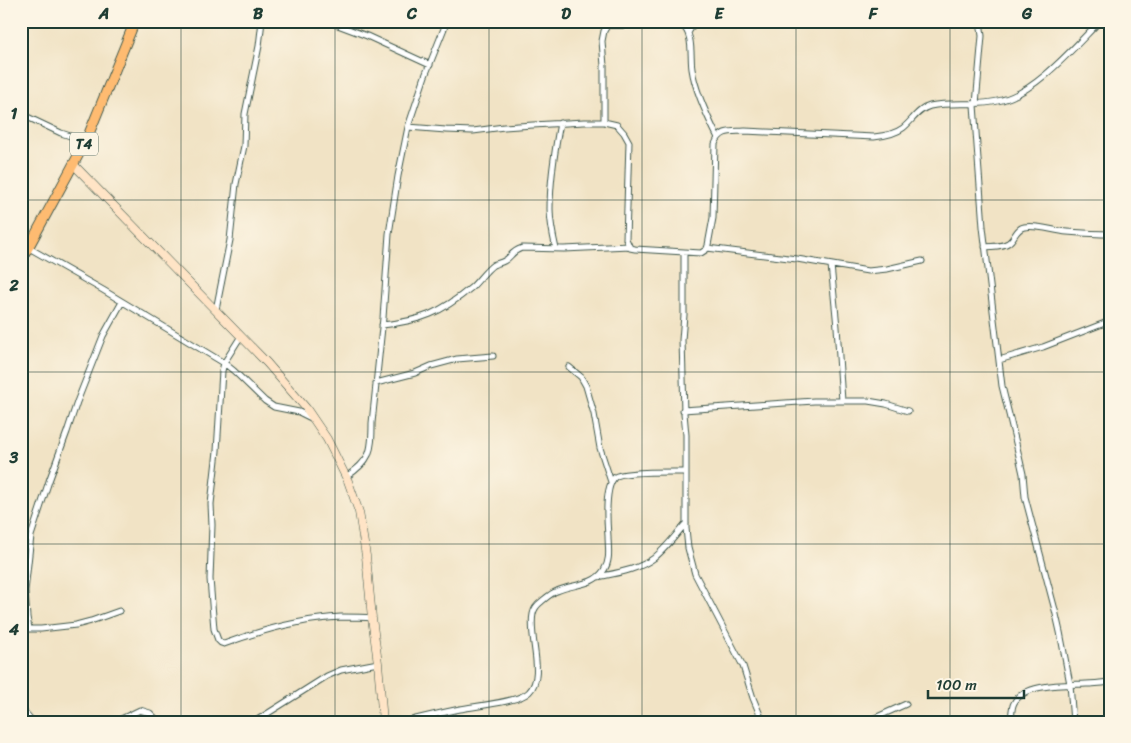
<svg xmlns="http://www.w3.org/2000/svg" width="1131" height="743" viewBox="0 0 1131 743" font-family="Sriracha,sans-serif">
<rect width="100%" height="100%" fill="#fcf5e5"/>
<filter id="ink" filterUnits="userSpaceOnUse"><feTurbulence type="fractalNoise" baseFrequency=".02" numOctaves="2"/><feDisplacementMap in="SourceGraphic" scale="10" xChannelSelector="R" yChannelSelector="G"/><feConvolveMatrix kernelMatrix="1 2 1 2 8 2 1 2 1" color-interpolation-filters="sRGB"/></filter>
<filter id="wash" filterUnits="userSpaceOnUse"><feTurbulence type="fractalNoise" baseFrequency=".0096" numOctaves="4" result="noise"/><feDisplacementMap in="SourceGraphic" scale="20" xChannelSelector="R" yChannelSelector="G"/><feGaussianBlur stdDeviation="1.12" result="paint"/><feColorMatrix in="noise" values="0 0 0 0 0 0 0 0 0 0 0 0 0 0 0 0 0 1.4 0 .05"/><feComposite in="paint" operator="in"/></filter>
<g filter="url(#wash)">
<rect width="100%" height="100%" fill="#f1e3c5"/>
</g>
<g filter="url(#ink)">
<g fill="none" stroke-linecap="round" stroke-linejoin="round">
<defs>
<path id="minor" d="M327,21L367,36L430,65
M1101,21L1110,31
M607,25C625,28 669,19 681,25C694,32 690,57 692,69C695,91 708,118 718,138
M688,33L695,21
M976,104L982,36L980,21
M974,105L983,227L1002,386L1016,443L1023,474L1025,497L1055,610L1060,632L1070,684L1073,722
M21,114L61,133L86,141
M604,122V66L602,41L604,31L610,21
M408,127L446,130L473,131L504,127L533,125L584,122H604L617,125L624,133L629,142L626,239L630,248L635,249L701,253L707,249L708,245L713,218L715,144C721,129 731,132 745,131L874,137C884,136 895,134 903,128C912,121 918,109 930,106C953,101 978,107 1002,100C1037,91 1074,47 1100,21
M985,247C992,246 1002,247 1008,243C1015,239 1015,229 1024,227C1036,224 1054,231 1067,232C1081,233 1095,234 1110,234
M29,248L103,290L224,363L234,371L265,401L274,407L299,412L311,418
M707,248L797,259L868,271L887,269L922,261
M556,249C553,236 550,223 550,209C550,182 555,149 560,123
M684,253V315L682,340L684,413L686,435V528L688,548L695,574L743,666L753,698L763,722
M831,265L837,327L842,401
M216,310L230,240L236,184L244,146L245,114L259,46L262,21
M382,325C421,321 441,313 472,287C479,280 486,270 493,265C497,263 501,263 504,261C512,257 510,252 522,248L564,249L629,246
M241,336L224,363L222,371L217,451L211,504L212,525L210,579L214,629L218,640L221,643L224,644C262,630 301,619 341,617C351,617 362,617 372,618
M999,360L1043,347L1110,321
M569,367L581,377L586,386L594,414L600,448L611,482
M376,383L415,373L431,366L457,359L493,356
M683,410L814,401H868L886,404L908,411
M346,477C371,460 372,452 372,423L383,318L389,234L398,176L408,127L425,76L447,21
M598,577C617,573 638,570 654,558C666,548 676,535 686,523
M21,629H41L76,625L91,621L119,611
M29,629L27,617L25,591L31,536L49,481L67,432L77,402L103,336L122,302
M21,708L33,722
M115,722L140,710L150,713L159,722
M254,722L327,676L341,670L378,663
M404,722C423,717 441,713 460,709C475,706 520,702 529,692C546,675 528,637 533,614C534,609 537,605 541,602C546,598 551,593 557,591C572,584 594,586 604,570C611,560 608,547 608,536C607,522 604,487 615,477C622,471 674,472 686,472
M866,722L906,704
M1011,722C1012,716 1011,708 1014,703C1024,683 1067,685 1086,684C1094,684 1102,683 1110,682"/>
<path id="secondary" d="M73,164L267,363L306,408L327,439L348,481L359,512L366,556L372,618L378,663L383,722"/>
<path id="trunk" d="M21,261L86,141L135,21"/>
</defs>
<!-- minor casing -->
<use href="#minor" stroke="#3e564a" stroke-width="7"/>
<!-- secondary casing -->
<use href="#secondary" stroke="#3e564a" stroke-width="9"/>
<!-- trunk casing -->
<use href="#trunk" stroke="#3e564a" stroke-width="11"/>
<!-- minor -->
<use href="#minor" stroke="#fff" stroke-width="5"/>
<!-- secondary -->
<use href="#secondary" stroke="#ffe4c6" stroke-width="8"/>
<!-- trunk -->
<use href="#trunk" stroke="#febb71" stroke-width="9"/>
</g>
</g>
<!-- grid -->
<path fill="none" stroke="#1f3d34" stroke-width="1" stroke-opacity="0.55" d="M181,21V722M335,21V722M489,21V722M642,21V722M796,21V722M950,21V722M21,200H1110M21,372H1110M21,544H1110"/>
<g text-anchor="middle" stroke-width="4" stroke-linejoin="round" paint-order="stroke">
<!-- shield labels -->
<rect fill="#fcf5e5" stroke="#617469" stroke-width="1" x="70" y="132.5" width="28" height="23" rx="4"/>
<g font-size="14" font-weight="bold" fill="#1f3d34">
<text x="84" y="149">T4</text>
</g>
</g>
<!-- margin -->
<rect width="1131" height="743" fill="none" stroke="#fcf5e5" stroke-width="55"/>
<!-- scale -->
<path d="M928 690v8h96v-8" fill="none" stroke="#1f3d34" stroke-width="2.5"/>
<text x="936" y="690" font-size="15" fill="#1f3d34" stroke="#fcf5e5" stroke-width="4" paint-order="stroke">100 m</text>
<rect x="28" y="28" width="1076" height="688" fill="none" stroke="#1f3d34" stroke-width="2"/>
<g font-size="16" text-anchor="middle" font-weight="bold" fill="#1f3d34">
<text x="104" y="19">A</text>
<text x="258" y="19">B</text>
<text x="412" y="19">C</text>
<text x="566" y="19">D</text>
<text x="719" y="19">E</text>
<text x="873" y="19">F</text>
<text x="1027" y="19">G</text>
<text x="14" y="119">1</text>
<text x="14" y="291">2</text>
<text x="14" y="463">3</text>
<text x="14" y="635">4</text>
</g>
</svg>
